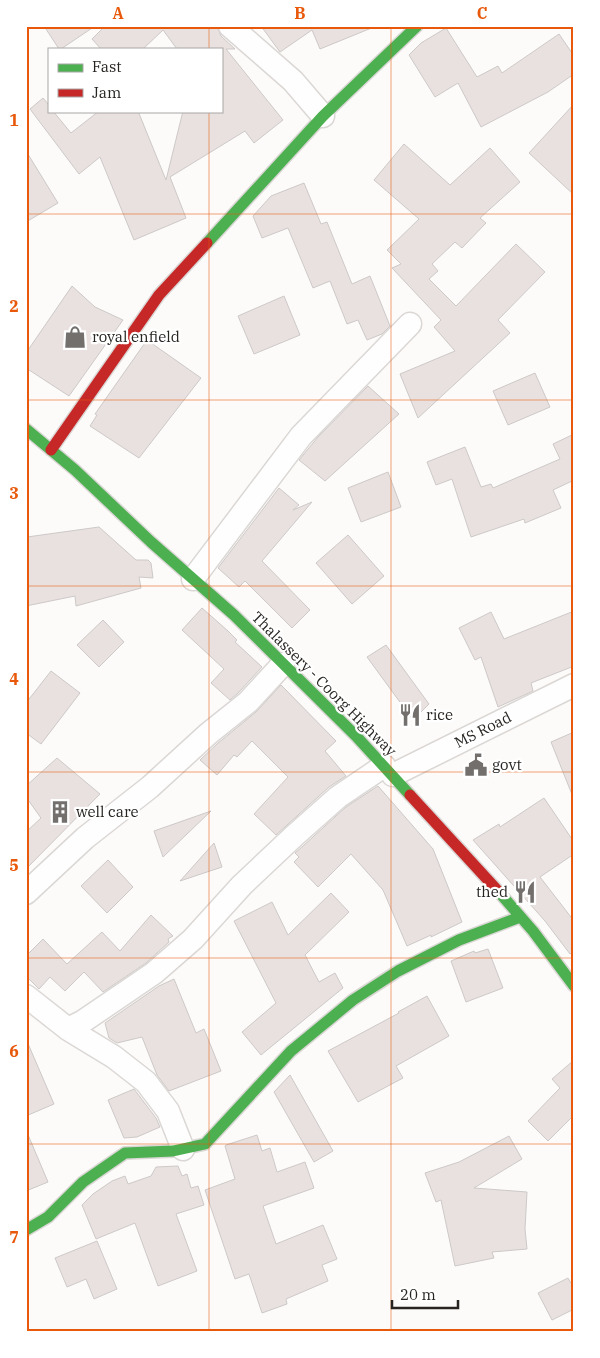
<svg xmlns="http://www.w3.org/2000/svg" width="600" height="1358" viewBox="0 0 600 1358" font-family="'IBM Plex Serif',serif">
<rect width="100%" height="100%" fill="#fdfbf9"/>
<!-- building -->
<path fill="#e9e1df" stroke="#ccc9c8" d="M44,26H95L61,49H59Z
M105,26H217L221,36L235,49H226L283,120L254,143L245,131L170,177L186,218L134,240L100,157L79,174L30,109L43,98L49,105V111H53L71,133L99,111H138L166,180L183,111H221V49H177L163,30L143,49H101L92,39Z
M261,26H374V27L320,49L312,30L280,52Z
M446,28L477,77L498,66L502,73L559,34L574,56V74L548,92L481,127L458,83L435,97L409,55L421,43Z
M574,104V195L529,153Z
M404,144L450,185L490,148L520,182L480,218L486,223L462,248L455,242L432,264L438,271L429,279L456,306L516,244L545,272L498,320L510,333L418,418L400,374L455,351L434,327L441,320L392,268L401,264L387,250L419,219L374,180Z
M26,151L58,203L26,222Z
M304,183L321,224L327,222L352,284L370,276L390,326L382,334L367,340L358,320L347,324L330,281L313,288L288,228L262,238L253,216L271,196Z
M72,286L95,307L123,320L69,396L26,368V353Z
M284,296L300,335L254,354L238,316Z
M147,340L201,378L139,458L90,426L97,415L95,414Z
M535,373L550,407L508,425L493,391Z
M368,386L399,414L325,481L299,460L318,437Z
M574,434V485L572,481L553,490L561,508L525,523L524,519L471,537L452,479L436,485L427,462L465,447L481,487L491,484L493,488L560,459L553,444Z
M388,472L401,507L361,522L348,488Z
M279,488L299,505L293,510L312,502L262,561L310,610L292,628L245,581L239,587L218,568Z
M99,527L136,560H148L151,563L153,578L139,577L141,588L76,606L75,596L26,606L27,537Z
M348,535L384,576L352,604L316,563Z
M202,608L228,631L237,640L235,642L262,667L239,692L230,700L211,683L224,669L182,630Z
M574,611V666L531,683L533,691L498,707L481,657L475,660L459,628L491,612L504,639Z
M103,620L124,642L99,667L77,645Z
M386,645L429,704L413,720L367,657Z
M51,671L80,693L41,744L26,733V703Z
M281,685L336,741L325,751L346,776L329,787L276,835L254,814L288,777L252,741L237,757L234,755L217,775L200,760L217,744L256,712Z
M574,732V797H573L551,742Z
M57,758L100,794L26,869V832L41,818L26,797V786Z
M378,786L433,849L462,922L431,937V935L407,946L383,890L351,854L318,887L294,862L299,857L295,853L303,846L346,807Z
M544,798L574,842V854L540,877L574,921V952L570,954L545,921L473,840L499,824L500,827Z
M211,811L163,857L154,831Z
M214,843L222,867L180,881Z
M108,860L133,887L107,913L81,886Z
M331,893L349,912L305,955L319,982L335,973L343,988L261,1055L242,1032L276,1003L234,921L272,902L288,935Z
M151,915L173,936L168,939L169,942L146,963L103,992L84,972L65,991L50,977L39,989L26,976V956L43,939L67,964L102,932L120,951Z
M488,949L503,988L466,1002L451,961L474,951L475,953Z
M174,979L196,1033L204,1029L221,1071L169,1091L157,1075L142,1037L117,1043L109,1038L105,1023L159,986Z
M427,996L449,1036L396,1066L403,1078L358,1102L328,1051L399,1013L398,1012Z
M26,1039L54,1104L26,1116Z
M574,1060V1115L548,1141L528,1121L560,1088L552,1079Z
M290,1075L333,1151L314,1162L274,1092Z
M134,1089L156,1118L160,1127L137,1137L124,1138L108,1100Z
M26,1130L48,1182L26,1191Z
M257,1135L262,1151L270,1148L277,1172L305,1162L314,1188L263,1206L276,1244L323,1225L337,1259L322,1265L328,1281L286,1299L287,1304L262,1313L249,1274L235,1279L205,1190L235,1179L225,1146L226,1145Z
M509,1136L522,1159L474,1188L527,1192L525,1229L527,1249L492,1252L494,1258L455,1266L441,1200L436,1202L425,1173L459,1162Z
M178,1166L182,1176L187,1174L191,1188L198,1186L204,1205L176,1214L197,1271L158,1286L135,1223L96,1239L82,1205L93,1194L112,1181L125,1176L128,1184L151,1176L156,1167Z
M97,1241L117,1289L94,1299L86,1279L67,1287L55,1258Z
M568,1278L574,1288V1309L552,1320L538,1293Z"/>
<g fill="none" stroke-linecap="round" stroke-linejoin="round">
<defs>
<path id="street" d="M230,26L293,81L323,116
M193,579L301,436L410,324
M393,775L574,685
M26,893L85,838L150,787L208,734L248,702L283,664
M26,996L68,1029L114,1057L146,1082L168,1111L183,1149
M68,1029L82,1022L154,973L193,939L242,885L294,836L338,797L384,766"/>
<path id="fast" d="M207,243L323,116L417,26
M26,429L75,470L151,542L234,615L356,736L410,795
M498,891L533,931L574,986
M26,1230L48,1217L83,1182L125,1153L173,1151L205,1144L291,1051L353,1000L398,971L459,940L520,917"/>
<path id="jam" d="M51,450L159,295L207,243
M410,795L498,891"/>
</defs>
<!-- street casing -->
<use href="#street" stroke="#dad7d5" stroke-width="25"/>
<!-- fast casing -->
<use href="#fast" stroke="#dad7d5" stroke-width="14"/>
<!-- jam casing -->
<use href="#jam" stroke="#dad7d5" stroke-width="14"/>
<!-- street -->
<use href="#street" stroke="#fffefe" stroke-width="22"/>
<!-- fast -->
<use href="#fast" stroke="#4caf50" stroke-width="11"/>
<!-- jam -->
<use href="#jam" stroke="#c62828" stroke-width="11"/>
</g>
<!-- grid -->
<path fill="none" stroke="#e8590c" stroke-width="1" stroke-opacity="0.55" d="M209,26V49M391,26V1332M209,111V1332M26,214H574M26,400H574M26,586H574M26,772H574M26,958H574M26,1144H574"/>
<!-- icons -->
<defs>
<symbol id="shop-bare" viewBox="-9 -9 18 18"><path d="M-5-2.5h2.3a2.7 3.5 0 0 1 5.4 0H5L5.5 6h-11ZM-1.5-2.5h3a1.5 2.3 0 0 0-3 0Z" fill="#726f6d" stroke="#fff" stroke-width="2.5" paint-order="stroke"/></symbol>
<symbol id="restaurant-bare" viewBox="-9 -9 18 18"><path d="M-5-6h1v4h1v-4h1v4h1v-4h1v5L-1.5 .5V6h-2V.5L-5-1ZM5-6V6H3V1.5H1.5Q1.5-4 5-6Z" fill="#726f6d" stroke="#fff" stroke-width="2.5" paint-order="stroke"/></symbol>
<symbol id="civic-bare" viewBox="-9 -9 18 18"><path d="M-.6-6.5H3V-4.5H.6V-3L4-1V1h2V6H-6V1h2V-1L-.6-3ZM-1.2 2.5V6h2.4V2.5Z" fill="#726f6d" stroke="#fff" stroke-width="2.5" paint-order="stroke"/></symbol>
<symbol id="building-bare" viewBox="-9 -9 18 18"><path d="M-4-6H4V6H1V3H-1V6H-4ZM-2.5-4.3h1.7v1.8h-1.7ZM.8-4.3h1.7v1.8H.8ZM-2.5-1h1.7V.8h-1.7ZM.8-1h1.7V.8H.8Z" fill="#726f6d" stroke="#fff" stroke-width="2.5" paint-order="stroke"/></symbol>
</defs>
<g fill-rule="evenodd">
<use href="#shop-bare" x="59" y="321" width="32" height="32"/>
<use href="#restaurant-bare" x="394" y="699" width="32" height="32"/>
<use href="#civic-bare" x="460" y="749" width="32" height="32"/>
<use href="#building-bare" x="44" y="796" width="32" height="32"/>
<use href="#restaurant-bare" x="509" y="876" width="32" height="32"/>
</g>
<g text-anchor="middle" stroke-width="4.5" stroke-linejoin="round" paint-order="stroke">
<!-- poi labels -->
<g font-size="15" fill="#272421" stroke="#fff" text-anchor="start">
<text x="92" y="342">royal enfield</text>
<text x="426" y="720">rice</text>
<text x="492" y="770">govt</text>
<text x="76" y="817">well care</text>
<text x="508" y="897" text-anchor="end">thed</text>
</g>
<!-- street labels -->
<g font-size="15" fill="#272421" stroke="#fff">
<text transform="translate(324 684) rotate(45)" y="5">Thalassery - Coorg Highway</text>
<text transform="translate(483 730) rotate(-27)" y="5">MS Road</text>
</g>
</g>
<!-- border -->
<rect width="600" height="1358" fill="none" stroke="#ffffff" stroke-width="55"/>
<!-- legend -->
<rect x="48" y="48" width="175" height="65" fill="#ffffff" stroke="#a9a7a6"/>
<rect x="58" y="64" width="25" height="8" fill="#4caf50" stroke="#a9a7a6"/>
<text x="92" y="72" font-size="15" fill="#272421">Fast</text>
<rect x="58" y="89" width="25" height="8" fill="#c62828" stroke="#a9a7a6"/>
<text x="92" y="98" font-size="15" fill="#272421">Jam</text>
<!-- scale -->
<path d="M392 1300v8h66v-8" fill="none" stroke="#272421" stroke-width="2.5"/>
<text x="400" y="1300" font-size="15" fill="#272421" stroke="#ffffff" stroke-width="4" paint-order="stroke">20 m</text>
<rect x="28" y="28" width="544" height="1302" fill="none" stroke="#e8590c" stroke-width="2"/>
<g font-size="16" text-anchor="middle" font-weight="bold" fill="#e8590c">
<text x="118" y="19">A</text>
<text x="300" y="19">B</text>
<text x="482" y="19">C</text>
<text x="14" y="126">1</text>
<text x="14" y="312">2</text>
<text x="14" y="499">3</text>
<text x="14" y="685">4</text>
<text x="14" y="871">5</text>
<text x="14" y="1057">6</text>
<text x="14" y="1243">7</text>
</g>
</svg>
